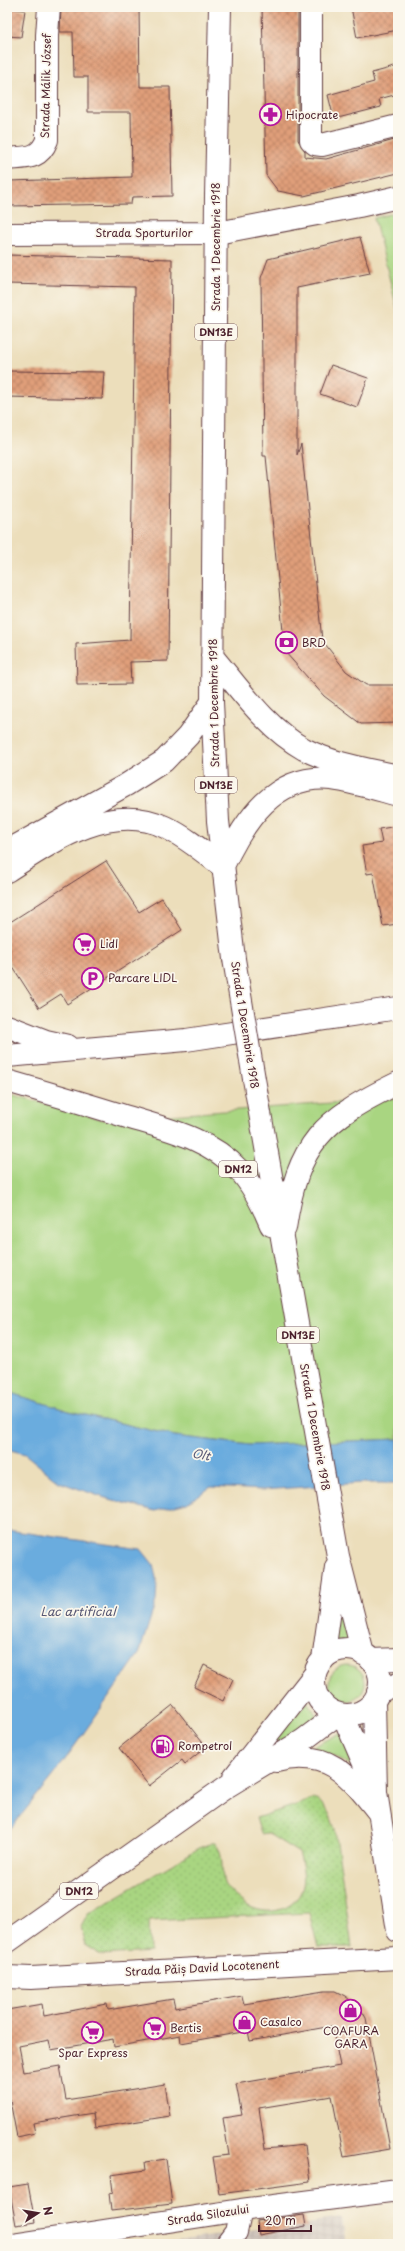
<svg xmlns="http://www.w3.org/2000/svg" width="405" height="2251" viewBox="0 0 405 2251" font-family="'Playpen Sans',sans-serif">
<defs>
<pattern id="industrial-grid" width="8" height="8" patternUnits="userSpaceOnUse"><rect width="8" height="8" fill="#cdc2b9"/><path d="M0 4h8M4 0v8" fill="none" stroke="#b2a69f"/></pattern>
<pattern id="park-dots" width="8" height="8" patternUnits="userSpaceOnUse"><rect width="8" height="8" fill="#a9d581"/><path d="M2 2h.1M6 6h.1" fill="none" stroke="#93b670" stroke-width="1.8" stroke-linecap="round"/></pattern>
<pattern id="building-cross-hatch" width="8" height="8" patternUnits="userSpaceOnUse"><rect width="8" height="8" fill="#e09f7a"/><path d="M0 0l8 8M0 8l8-8" fill="none" stroke="#b88164"/></pattern>
</defs>
<rect width="100%" height="100%" fill="#fbf7ec"/>
<filter id="ink" filterUnits="userSpaceOnUse"><feTurbulence type="fractalNoise" baseFrequency=".025" numOctaves="2"/><feDisplacementMap in="SourceGraphic" scale="8" xChannelSelector="R" yChannelSelector="G"/><feConvolveMatrix kernelMatrix="1 2 1 2 8 2 1 2 1" color-interpolation-filters="sRGB"/></filter>
<filter id="wash" filterUnits="userSpaceOnUse"><feTurbulence type="fractalNoise" baseFrequency=".012" numOctaves="4" result="noise"/><feDisplacementMap in="SourceGraphic" scale="16" xChannelSelector="R" yChannelSelector="G"/><feGaussianBlur stdDeviation="0.9" result="paint"/><feColorMatrix in="noise" values="0 0 0 0 0 0 0 0 0 0 0 0 0 0 0 0 0 1.4 0 .05"/><feComposite in="paint" operator="in"/></filter>
<g filter="url(#wash)">
<rect width="100%" height="100%" fill="#ecdebb"/>
<!-- industrial -->
<path fill="url(#industrial-grid)" d="M342,2218L346,2244H155Z"/>
<!-- green -->
<path fill="#a9d581" stroke="#7a7a56" d="M398,212V312L374,218Z
M7,1093L104,1120L398,1098V1439L250,1445L175,1436L69,1411L7,1392Z
M340,1585L356,1640L333,1643Z
M329 1683a18 18 0 1 1 36 0a18 18 0 1 1-36 0Z
M308,1701L319,1720L268,1747Z
M342,1732L353,1766L335,1756L307,1750Z"/>
<!-- park -->
<path fill="url(#park-dots)" stroke="#7a7a56" d="M314,1799C328,1805 330,1816 335,1829L352,1947H318L309,1913L149,1921L150,1952L101,1955L86,1946L81,1927L88,1914L201,1847L215,1842C226,1855 219,1871 225,1885C228,1890 236,1897 241,1901C261,1918 296,1914 303,1886C305,1875 302,1863 299,1853L267,1833L261,1834L256,1818Z"/>
<!-- water -->
<path fill="#6aacde" stroke="#5a6684" d="M7,1392L69,1411L175,1436L250,1445L398,1439V1483H361L263,1490L211,1487L187,1503L155,1511L102,1497L59,1482L25,1454L7,1449Z
M7,1530L141,1549L153,1564L157,1582L156,1601L139,1654L62,1764L7,1833Z"/>
<g id="blocks">
<!-- building -->
<path fill="url(#building-cross-hatch)" d="M61,7H139L140,87H170L172,196L132,197L131,204L10,206V181L132,177L131,112H88V77H74L73,32H60Z
M262,7H298V140L305,151V157L326,159L398,139V173L304,196L278,191L266,175Z
M351,7H398V30L357,38Z
M7,8L25,10L21,37L7,36Z
M398,66V94L379,99L381,107L334,119L328,95L374,82L372,73Z
M360,237L370,273L297,288V455L301,444L322,640L346,671L366,685H398V723L361,724L324,696L285,652L266,456H263L261,278L268,259Z
M7,255L172,259L168,661L130,662L131,684L77,685L76,644L130,640L135,287L7,284Z
M331,365L368,378L357,407L320,394Z
M7,371L104,372L102,399L7,397Z
M398,826V924L383,926L373,873L367,874L362,846L382,843L379,829Z
M106,861L139,912L162,898L182,930L67,1004L61,994L39,1008L7,958V924Z
M204,1665L233,1679L223,1701L194,1687Z
M173,1705L206,1747L185,1764L182,1760L149,1786L119,1748Z
M324,1991H335L345,1996L360,2008L366,2018L390,2149L344,2157L332,2096L259,2108L265,2149L305,2145L310,2182L219,2194L213,2157L229,2155L223,2118L242,2115L236,2084L340,2066L332,2026L250,2041L248,2031L181,2043L180,2035L114,2047L113,2039L51,2050L49,2040L19,2046L24,2072L60,2066L66,2100L165,2084L170,2116L95,2128L93,2113L33,2123L35,2133L17,2137L7,2085V2010L42,2004L44,2016L107,2004L108,2010L173,1999L175,2008L242,1996L244,2004Z
M166,2159L172,2204L111,2211L109,2193L113,2192L111,2175L146,2170L145,2162Z
M28,2184L35,2222L16,2225L9,2187Z
M304,2215L306,2226L259,2235L257,2221Z"/>
</g>
</g>
<g filter="url(#ink)">
<use href="#blocks" fill-opacity="0" stroke="#623c41" stroke-width="1"/>
<g fill="none" stroke-linecap="round" stroke-linejoin="round">
<defs>
<path id="minor" d="M311,7V140L315,144L322,145L398,126
M7,159C26,157 39,160 47,140V35L49,7
M7,234L217,233L359,206L398,197
M371,1660L398,1659
M378,1692L398,1684
M7,1977L31,1978L398,1958
M18,2244L241,2210L398,2190
M227,2244L236,2232L241,2210"/>
<path id="major" d="M220,7L216,196L212,702L218,821L234,959
M212,656C240,689 266,728 304,749C333,764 367,769 398,776
M7,851L126,785L164,761L188,736L212,702
M223,866C244,821 275,773 332,779C354,782 376,789 398,795
M7,871C52,842 110,801 165,827C186,837 205,853 223,867
M7,1026L46,1041L68,1046
M7,1056L186,1040L398,1008
M254,1079L338,1556L363,1654
M7,1081C45,1092 83,1103 121,1115C162,1128 209,1137 239,1170C253,1185 263,1206 271,1225
M285,1228C298,1142 322,1120 398,1083
M314 1682a33 33 0 1 1 66 0a33 33 0 1 1-66 0Z
M323,1660L336,1567
M374,1701L376,1792L398,1931
M343,1715L372,1782
M276,1761C328,1748 349,1775 379,1813
M234,1777L315,1674
M7,1942L226,1787L302,1741L338,1714"/>
</defs>
<!-- minor casing -->
<use href="#minor" stroke="#623c41" stroke-width="24"/>
<!-- major casing -->
<use href="#major" stroke="#623c41" stroke-width="24"/>
<!-- minor -->
<use href="#minor" stroke="#fff" stroke-width="22"/>
<!-- major -->
<use href="#major" stroke="#fff" stroke-width="22"/>
<defs>
<path id="major-bridge" d="M234,959L254,1079"/>
</defs>
<!-- major-bridge casing -->
<use href="#major-bridge" stroke="#623c41" stroke-width="24" stroke-linecap="butt"/>
<!-- major-bridge -->
<use href="#major-bridge" stroke="#fff" stroke-width="22"/>
</g>
</g>
<!-- icons -->
<defs>
<symbol id="pharmacy-ring" viewBox="-11 -11 22 22"><circle r="9.5" fill="#fbf7ec" stroke="#b5179e" stroke-width="1.5"/><path d="M-2-6h4v4h4v4h-4v4h-4v-4h-4v-4h4Z" fill="#b5179e"/></symbol>
<symbol id="bank-ring" viewBox="-11 -11 22 22"><circle r="9.5" fill="#fbf7ec" stroke="#b5179e" stroke-width="1.5"/><path d="M-6-4H6V4H-6ZM0-2.3a2.3 2.3 0 1 0 0 4.6a2.3 2.3 0 1 0 0-4.6Z" fill="#b5179e"/></symbol>
<symbol id="supermarket-ring" viewBox="-11 -11 22 22"><circle r="9.5" fill="#fbf7ec" stroke="#b5179e" stroke-width="1.5"/><path d="M-6-5.5h2.5l.6 2H6L4.5 2H-2.5L-4.4-4H-6ZM-1.5 3.2a1.3 1.3 0 1 0 .1 0ZM3 3.2a1.3 1.3 0 1 0 .1 0Z" fill="#b5179e"/></symbol>
<symbol id="parking-ring" viewBox="-11 -11 22 22"><circle r="9.5" fill="#fbf7ec" stroke="#b5179e" stroke-width="1.5"/><path d="M-3.5-5.5H1a3.5 3.5 0 0 1 0 7H-1V5.5H-3.5ZM-1-3.4V-.6H.8a1.4 1.4 0 0 0 0-2.8Z" fill="#b5179e"/></symbol>
<symbol id="fuel-ring" viewBox="-11 -11 22 22"><circle r="9.5" fill="#fbf7ec" stroke="#b5179e" stroke-width="1.5"/><path d="M-5.5-6h7V0h2V4h1.3V-2.5L3-4.5l.8-.8L6-3V5H2.5V1h-1V6h-7ZM-4.2-4.7v3.2H.2V-4.7Z" fill="#b5179e"/></symbol>
<symbol id="shop-ring" viewBox="-11 -11 22 22"><circle r="9.5" fill="#fbf7ec" stroke="#b5179e" stroke-width="1.5"/><path d="M-5-2.5h2.3a2.7 3.5 0 0 1 5.4 0H5L5.5 6h-11ZM-1.5-2.5h3a1.5 2.3 0 0 0-3 0Z" fill="#b5179e"/></symbol>
</defs>
<g fill-rule="evenodd">
<use href="#pharmacy-ring" x="258" y="102" width="25" height="25"/>
<use href="#bank-ring" x="274" y="630" width="25" height="25"/>
<use href="#supermarket-ring" x="72" y="932" width="25" height="25"/>
<use href="#parking-ring" x="80" y="966" width="25" height="25"/>
<use href="#fuel-ring" x="150" y="1734" width="25" height="25"/>
<use href="#shop-ring" x="338" y="1998" width="25" height="25"/>
<use href="#shop-ring" x="232" y="2010" width="25" height="25"/>
<use href="#supermarket-ring" x="142" y="2016" width="25" height="25"/>
<use href="#supermarket-ring" x="80" y="2020" width="25" height="25"/>
</g>
<g text-anchor="middle" stroke-width="3.5" stroke-linejoin="round" paint-order="stroke">
<!-- shield labels -->
<g fill="#fbf7ec" stroke="#7f6065" stroke-width="1">
<rect x="195" y="324" width="42" height="16" rx="3"/>
<rect x="195" y="777" width="42" height="16" rx="3"/>
<rect x="219" y="1161" width="38" height="16" rx="3"/>
<rect x="277" y="1327" width="42" height="16" rx="3"/>
<rect x="60" y="1883" width="38" height="16" rx="3"/>
</g>
<g font-size="10" font-weight="bold" fill="#4a1f2b">
<text x="216" y="336">DN13E</text>
<text x="216" y="789">DN13E</text>
<text x="238" y="1173">DN12</text>
<text x="298" y="1339">DN13E</text>
<text x="79" y="1895">DN12</text>
</g>
<!-- street labels -->
<g font-size="11" fill="#4a1f2b" stroke="#fbf7ec">
<text transform="translate(46 86) rotate(-89)" y="4">Strada Málik József</text>
<text x="144" y="237">Strada Sporturilor</text>
<text transform="translate(216 247) rotate(-90)" y="4">Strada 1 Decembrie 1918</text>
<text transform="translate(214 703) rotate(-91)" y="4">Strada 1 Decembrie 1918</text>
<text transform="translate(245 1025) rotate(81)" y="4">Strada 1 Decembrie 1918</text>
<text transform="translate(315 1427) rotate(80)" y="4">Strada 1 Decembrie 1918</text>
<text transform="translate(202 1968) rotate(-3)" y="4">Strada Păiș David Locotenent</text>
<text transform="translate(208 2215) rotate(-9)" y="4">Strada Silozului</text>
</g>
<!-- poi labels -->
<g font-size="11" fill="#4a1f2b" stroke="#fbf7ec" text-anchor="start">
<text x="286" y="119">Hipocrate</text>
<text x="302" y="647">BRD</text>
<text x="100" y="948">Lidl</text>
<text x="108" y="982">Parcare LIDL</text>
<text x="178" y="1750">Rompetrol</text>
<text x="260" y="2026">Casalco</text>
<text x="170" y="2032">Bertis</text>
<text x="351" y="2035" text-anchor="middle">COAFURA<tspan x="351" dy="13">GARA</tspan></text>
<text x="93" y="2057" text-anchor="middle">Spar Express</text>
</g>
<!-- water labels -->
<g font-size="12" font-style="italic" fill="#575773" stroke="#fbf7ec">
<text transform="translate(201 1455) rotate(11)" y="4">Olt</text>
<text x="78" y="1616">Lac artificial</text>
</g>
</g>
<!-- margin -->
<rect width="405" height="2251" fill="none" stroke="#fbf7ec" stroke-width="24"/>
<!-- north arrow -->
<g transform="translate(38 2213) rotate(78)" stroke="#fbf7ec" stroke-width="3" paint-order="stroke">
<path d="M0-3L7 15L0 10L-7 15Z" fill="#4a1f2b"/>
<text y="-6" font-size="11" font-weight="bold" text-anchor="middle" fill="#4a1f2b">N</text>
</g>
<!-- scale -->
<path d="M259 2225v6h52v-6" fill="none" stroke="#4a1f2b" stroke-width="2"/>
<text x="265" y="2225" font-size="12" fill="#4a1f2b" stroke="#fbf7ec" stroke-width="3" paint-order="stroke">20 m</text>
</svg>
